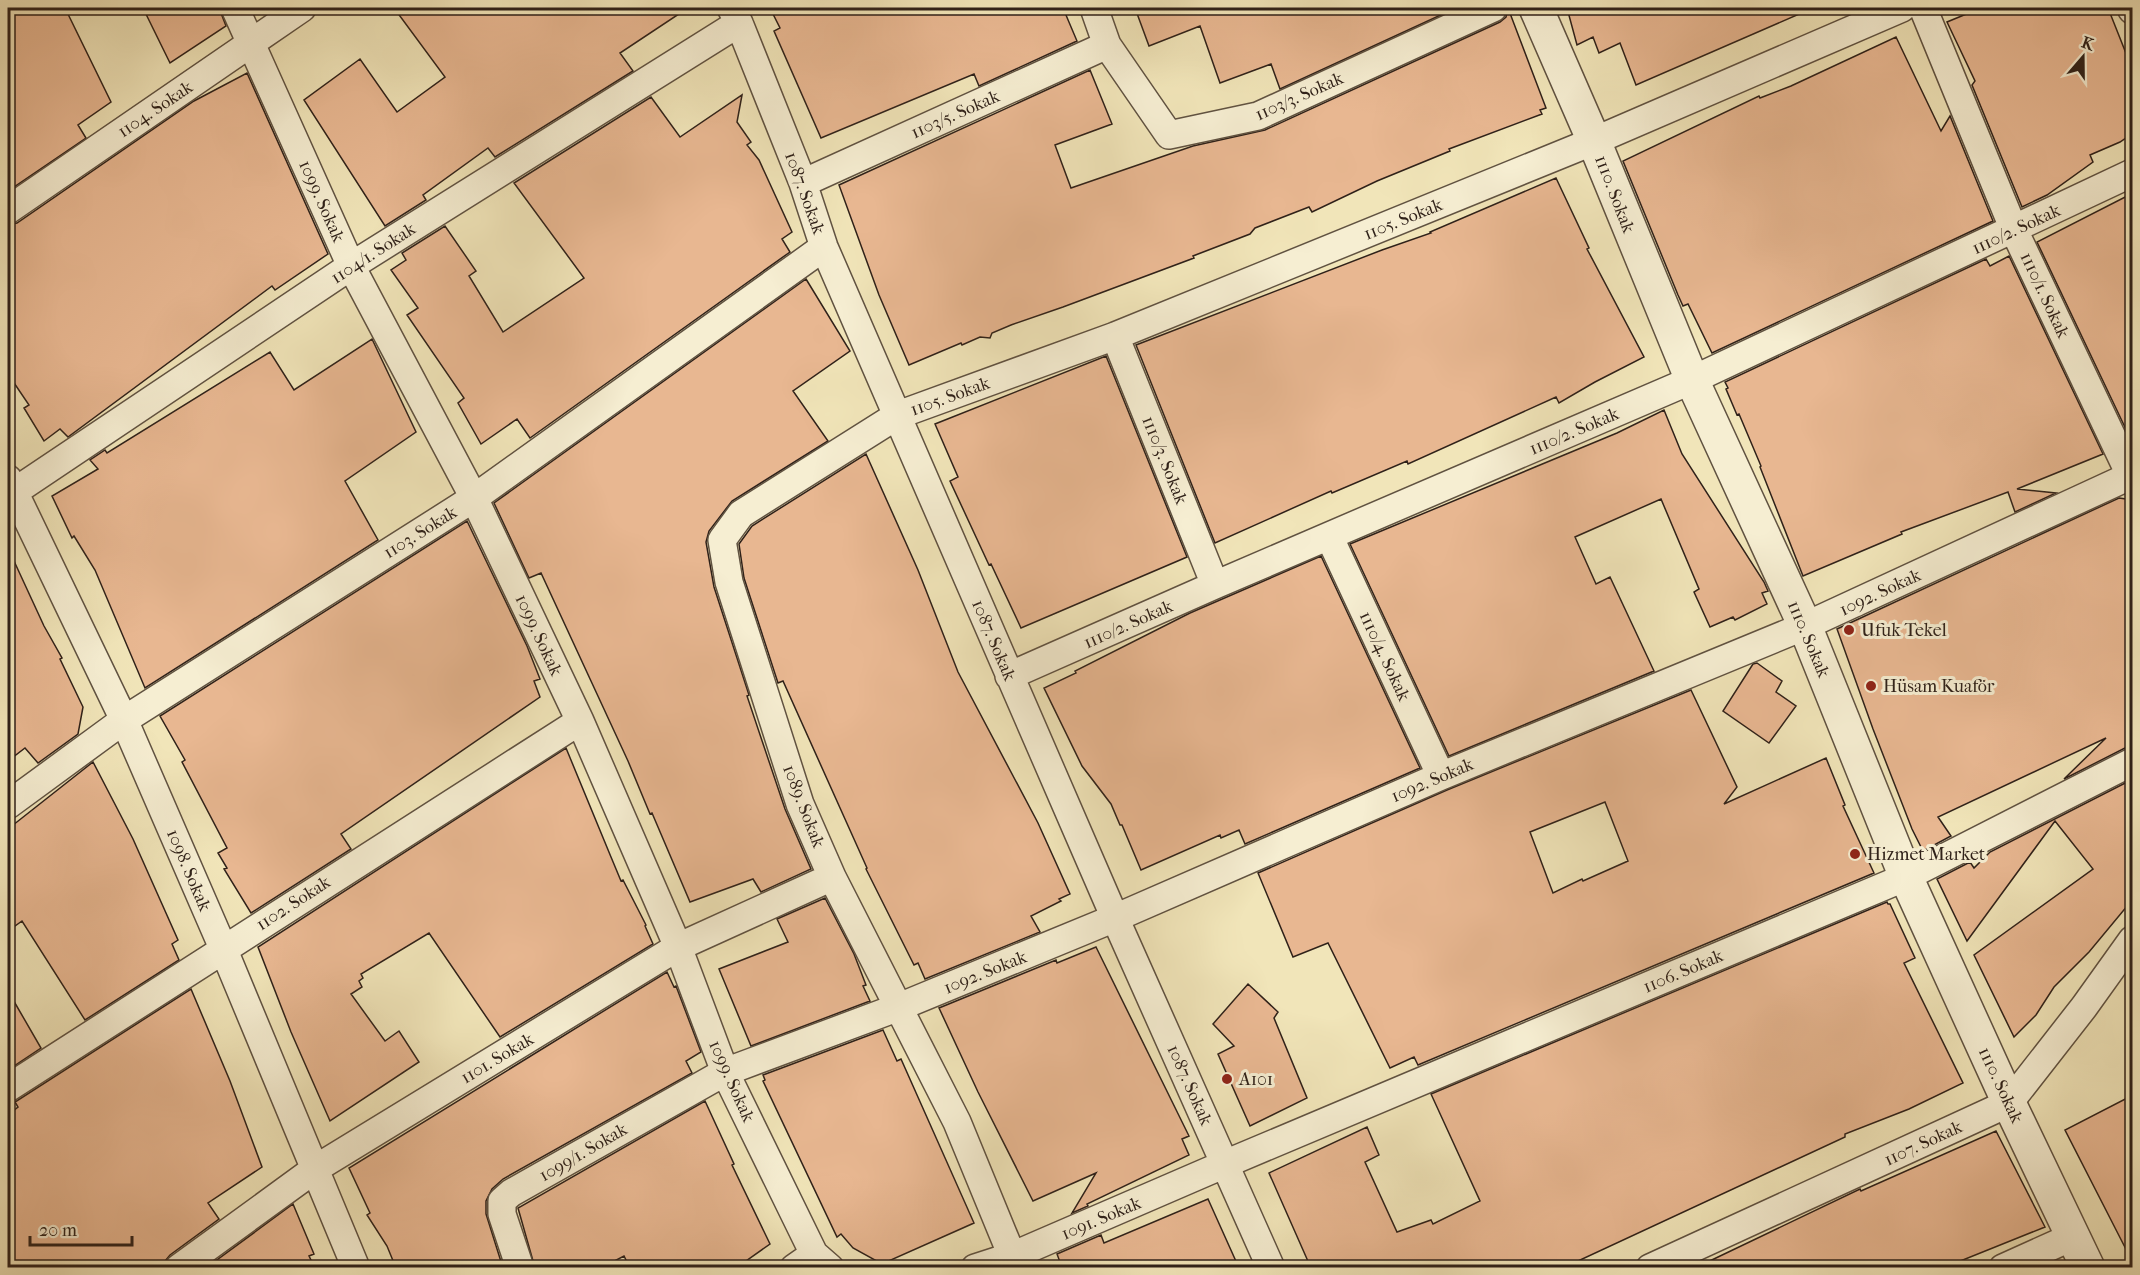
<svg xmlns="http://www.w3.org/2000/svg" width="2140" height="1275" viewBox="0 0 2140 1275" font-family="'IM FELL French Canon',serif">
<rect width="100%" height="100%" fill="#f1e5b9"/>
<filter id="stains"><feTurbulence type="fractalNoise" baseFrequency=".00333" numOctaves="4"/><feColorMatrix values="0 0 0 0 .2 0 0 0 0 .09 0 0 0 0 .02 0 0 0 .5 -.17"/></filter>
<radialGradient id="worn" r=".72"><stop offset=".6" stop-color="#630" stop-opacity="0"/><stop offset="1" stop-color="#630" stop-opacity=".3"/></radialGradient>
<!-- building -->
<path fill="#e8b791" stroke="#2f2119" stroke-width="1.5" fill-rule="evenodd" d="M8,8H65L111,102L78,125L86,138L8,191Z
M143,8H219L226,26L170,63Z
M394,8H688L620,53L633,71L495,157L488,148L423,195L426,200L385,226L304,100L360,59L397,112L445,77Z
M770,8H1063L1077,41L979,86L974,74L821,138L774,31L780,28Z
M1135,8H1456L1280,89L1271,64L1220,83L1200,26L1149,46Z
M1508,8L1546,108L1540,110L1542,114L1449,149L1450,151L1377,181L1312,212L1309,207L1255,228L1250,234L1193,256L1194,258L1063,307L1011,325L992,333L990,338L980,337L962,345L961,343L909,365L879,295L839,185L1090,70L1112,124L1055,145L1071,188L1193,146L1265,130L1500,22L1506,17Z
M1567,8H1813L1636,85L1620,43L1599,53L1593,37L1577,45Z
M1981,8H2108L2133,71V133L2120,142L2090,155L2093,162L2047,195L2022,207L1972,85L1975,81L1947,22Z
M1896,37L1941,131L1950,116L1993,221L1712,353L1688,304L1683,306L1678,295L1623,161L1759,96L1760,98L1791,86Z
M247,73L328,254L275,290L272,286L68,437L60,429L44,441L24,408L29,405L8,374V225L17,223L194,101Z
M742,95L737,122L751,142L747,145L759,160L792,232L782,239L790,252L530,438L517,419L481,444L458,403L464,398L407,315L418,308L391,270L406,260L402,253L445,226L476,271L469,276L503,332L584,278L514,183L651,97L680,137Z
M1556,178L1589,248L1587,249L1644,357L1595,382L1559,403L1556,397L1408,464L1407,461L1332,493L1331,491L1215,543L1136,345L1382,250L1431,233L1430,232Z
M2133,193V441L2132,442L2037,242Z
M2009,256L2103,454L2017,489L2056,493L2015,512L2008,492L1901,532L1902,534L1803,576L1760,467L1761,466L1739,414L1737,415L1726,389L1728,388L1725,382L1986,259L1990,266Z
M806,279L850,351L793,391L828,441L732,501L709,531L706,542L714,587L749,695L747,696L785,809L811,869L761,892L753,879L690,902L652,813L650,814L628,761L541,573L529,578L494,503Z
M372,339L416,432L345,481L378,540L145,688L95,570L74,536L72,538L52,496L98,469L90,460L105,450L107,453L270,352L294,390Z
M1106,356L1187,557L1021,628L991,564L989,565L950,481L958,477L935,424Z
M1664,410L1682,454L1764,582L1768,591L1762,593L1767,604L1735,620L1733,617L1710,627L1694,592L1699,589L1661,499L1575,537L1596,584L1610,577L1654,671L1449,756L1350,544L1617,433Z
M866,454L918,570L958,672L1038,823L1070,894L1059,899L1061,901L1031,916L1040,932L925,979L918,963L914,965L866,869L867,868L783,681L778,683L744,578L739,544L752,526Z
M2119,498L2133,500V746L2125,748L2064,779L2106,738L1938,817L1951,836L1923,851L1912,829L1873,729L1837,629Z
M467,521L527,646L540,679L534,681L540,697L341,834L351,849L251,913L224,869L227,868L218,853L227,848L182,762L185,760L160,716Z
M8,548L44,626L62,658L60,659L83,707L78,734L38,763L25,748L8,761Z
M1321,556L1420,768L1245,844L1239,830L1221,838L1220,835L1141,870L1122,825H1120L1111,804L1082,766L1044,688L1076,673L1075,671L1190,613Z
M1757,663L1782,681L1776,692L1796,706L1769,743L1723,711L1753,664Z
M1691,690L1737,787L1724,804L1826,758L1845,805L1843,806L1874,873L1418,1065L1414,1057L1390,1068L1328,943L1293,957L1258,873L1447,790ZM1605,802L1628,861L1583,881L1582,879L1553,893L1530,832Z
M566,748L611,857L621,881L623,880L646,925L645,926L653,944L500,1037L429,933L361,974L363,978L359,981L362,987L351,994L385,1041L399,1031L419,1062L330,1121L291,1032L258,947Z
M93,762L133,839L178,940L172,944L179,960L85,1020L22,921L8,931V829Z
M2133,779V899L2089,952L2054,987L2036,1015L2014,1037L1974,955L2093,869L2055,821L1967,941L1937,879L1970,862L1974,868L1990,852Z
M825,898L854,954L866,985L863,986L870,1001L751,1046L719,969L788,942L777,919Z
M1887,902L1888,904H1890L1915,958L1904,963L1963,1083L1909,1109L1845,1134V1137L1563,1268H1311L1269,1173L1367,1127L1379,1155L1365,1162L1397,1232L1431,1220L1433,1224L1480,1201L1431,1094Z
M1096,947L1189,1136L1182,1139L1189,1155L1087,1204L1088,1206L1072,1213L1096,1173L1033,1201L978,1092L939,1008L1056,960L1057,963Z
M667,972L674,987L676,986L701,1052L686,1061L692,1073L503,1179L492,1189L486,1201V1214L503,1268H396L387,1246L367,1215L370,1213L349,1168Z
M1248,984L1278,1012L1274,1018L1307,1098L1250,1126L1218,1054L1234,1046L1213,1024Z
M191,989L230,1081L262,1167L208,1203L219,1219L170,1255L165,1261L164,1268H8V1115L18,1107L15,1102Z
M8,991L41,1048L8,1070Z
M883,1030L897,1061L901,1059L974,1223L882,1264L853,1248L841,1234L837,1237L763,1081L765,1080L763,1075Z
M2133,1095V1263L2065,1130Z
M705,1101L734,1164L732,1165L770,1244L736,1268H630L624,1256L601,1268H579L575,1261L535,1268L518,1208Z
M1996,1131L2045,1227L1943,1268H1695L1860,1189L1861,1191Z
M1208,1199L1239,1268H1047L1060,1262L1057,1254L1101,1235L1104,1243Z
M293,1204L314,1254L309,1256L315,1268H206Z"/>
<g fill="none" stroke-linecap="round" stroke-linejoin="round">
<defs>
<path id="minor" d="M235,8L351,266L474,498L580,721L678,947L725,1072L814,1254L830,1268
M731,8L739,23L803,183L824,247L1115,918L1271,1268
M1094,8L1107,45L1169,135L1258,116L1493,8
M1923,8L2014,230L2132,479
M2132,8V10
M803,183L1107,45
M8,210L302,8
M1115,336L1215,585
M8,479L124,720L223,948L356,1268
M14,492L351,266L739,23
M1329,536L1441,776
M1009,676L1215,585L1692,380L2132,173
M8,805L124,720L474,498L824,247
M8,1088L580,721
M179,1268L315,1169L678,947L832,877
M520,1268L502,1214V1201L511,1193L725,1072L899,1007L1115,918L1441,776L1805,626L2132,475
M794,1268L814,1254
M975,1268L1012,1256L1225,1164L1906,877L2132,762
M1017,1268L957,1122L832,877L800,804L729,582L722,540L741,514L898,415L1115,336L1594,141L1902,8
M1650,1268L2009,1103L2084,1007L2132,940
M2003,1268L2074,1236"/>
<path id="tertiary" d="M1536,8L1594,141L1692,380L1805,626L1906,877L2009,1103L2088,1268"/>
</defs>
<!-- minor casing -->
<use href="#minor" stroke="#605241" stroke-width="30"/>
<!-- tertiary casing -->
<use href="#tertiary" stroke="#605241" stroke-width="36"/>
<!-- minor -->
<use href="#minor" stroke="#f6eed2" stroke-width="27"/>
<!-- tertiary -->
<use href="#tertiary" stroke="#f6eed2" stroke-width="33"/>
</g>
<!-- markers -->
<g fill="#8f2418" stroke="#f6eed2" stroke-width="2">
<circle cx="1849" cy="630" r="6"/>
<circle cx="1871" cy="686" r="6"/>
<circle cx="1855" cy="854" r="6"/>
<circle cx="1227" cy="1079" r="6"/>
</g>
<g text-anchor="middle" stroke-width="6" stroke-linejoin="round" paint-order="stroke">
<!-- street labels -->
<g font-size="18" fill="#2f2119" stroke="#f6eed2">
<text transform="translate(1299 96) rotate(-24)" y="6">1103/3. Sokak</text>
<text transform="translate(155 109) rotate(-34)" y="6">1104. Sokak</text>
<text transform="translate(955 114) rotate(-24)" y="6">1103/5. Sokak</text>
<text transform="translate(805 193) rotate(70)" y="6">1087. Sokak</text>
<text transform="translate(1615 194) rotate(69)" y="6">1110. Sokak</text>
<text transform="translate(322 201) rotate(66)" y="6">1099. Sokak</text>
<text transform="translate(1403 219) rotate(-22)" y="6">1105. Sokak</text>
<text transform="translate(2016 229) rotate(-25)" y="6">1110/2. Sokak</text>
<text transform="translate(373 253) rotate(-33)" y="6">1104/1. Sokak</text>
<text transform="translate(2045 295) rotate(65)" y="6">1110/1. Sokak</text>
<text transform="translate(950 396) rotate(-20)" y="6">1105. Sokak</text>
<text transform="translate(1574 431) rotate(-23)" y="6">1110/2. Sokak</text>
<text transform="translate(1165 460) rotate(68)" y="6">1110/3. Sokak</text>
<text transform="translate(420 532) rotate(-32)" y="6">1103. Sokak</text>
<text transform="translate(1880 592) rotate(-25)" y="6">1092. Sokak</text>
<text transform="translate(1128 624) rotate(-24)" y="6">1110/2. Sokak</text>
<text transform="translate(539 635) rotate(65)" y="6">1099. Sokak</text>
<text transform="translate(1809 639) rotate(67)" y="6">1110. Sokak</text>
<text transform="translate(994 640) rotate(67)" y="6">1087. Sokak</text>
<text transform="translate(1385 656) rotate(65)" y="6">1110/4. Sokak</text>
<text transform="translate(1432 780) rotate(-23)" y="6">1092. Sokak</text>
<text transform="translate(804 806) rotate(69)" y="6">1089. Sokak</text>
<text transform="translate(189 870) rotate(67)" y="6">1098. Sokak</text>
<text transform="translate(293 903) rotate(-33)" y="6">1102. Sokak</text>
<text transform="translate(1683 971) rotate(-23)" y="6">1106. Sokak</text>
<text transform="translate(985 972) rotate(-22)" y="6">1092. Sokak</text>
<text transform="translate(497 1058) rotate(-31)" y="6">1101. Sokak</text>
<text transform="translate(732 1081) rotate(66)" y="6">1099. Sokak</text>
<text transform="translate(1190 1085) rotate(66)" y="6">1087. Sokak</text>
<text transform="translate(2001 1085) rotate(65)" y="6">1110. Sokak</text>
<text transform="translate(1923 1143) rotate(-25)" y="6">1107. Sokak</text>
<text transform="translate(583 1152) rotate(-30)" y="6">1099/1. Sokak</text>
<text transform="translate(1101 1218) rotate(-23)" y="6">1091. Sokak</text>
</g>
<!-- poi labels -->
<g font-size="18" fill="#2f2119" stroke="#f6eed2" text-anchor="start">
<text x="1861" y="636">Ufuk Tekel</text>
<text x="1883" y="692">Hüsam Kuaför</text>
<text x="1867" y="860">Hizmet Market</text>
<text x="1239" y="1085">A101</text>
</g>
</g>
<!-- margin -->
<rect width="2140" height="1275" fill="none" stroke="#f1e5b9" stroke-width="30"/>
<rect x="9" y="9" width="2122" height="1257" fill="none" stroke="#2f2119" stroke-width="3"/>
<rect x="15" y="15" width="2110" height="1245" fill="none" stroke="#2f2119" stroke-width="1.5"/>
<!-- north arrow -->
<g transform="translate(2083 57) rotate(20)" stroke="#f6eed2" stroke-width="4.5" paint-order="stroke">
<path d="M0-4.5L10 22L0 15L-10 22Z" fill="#2f2119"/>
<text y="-9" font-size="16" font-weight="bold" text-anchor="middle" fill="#2f2119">K</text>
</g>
<!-- scale -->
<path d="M30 1236v9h102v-9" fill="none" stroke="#2f2119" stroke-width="3"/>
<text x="39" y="1236" font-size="18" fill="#2f2119" stroke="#f6eed2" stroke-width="4.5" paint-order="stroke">20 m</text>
<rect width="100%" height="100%" filter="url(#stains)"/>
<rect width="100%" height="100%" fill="url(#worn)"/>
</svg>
